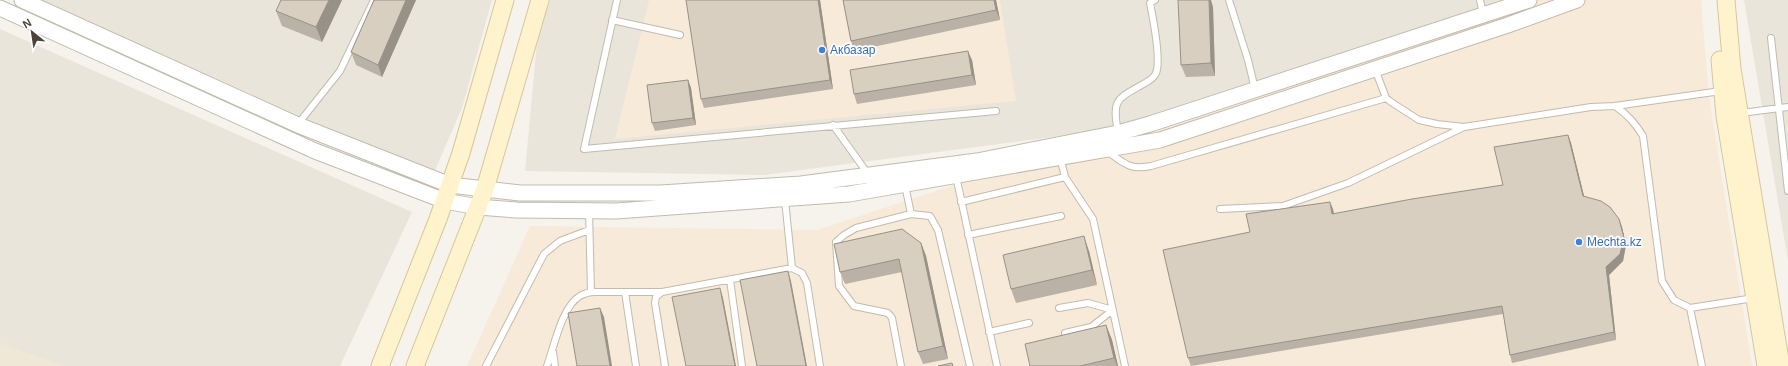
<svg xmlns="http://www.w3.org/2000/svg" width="1788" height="366" viewBox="0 0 1788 366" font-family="Helvetica,sans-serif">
<rect width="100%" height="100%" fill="#f6f3ec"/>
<!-- residential -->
<path fill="#eae5da" d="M38,0H492L462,108L433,175Z
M541,0H1675L1684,54L764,175L525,171Z
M1744,0H1788V261Z
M0,29L412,212L340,366H0Z"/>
<!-- commercial -->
<path fill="#f7ead8" d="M649,0H1000L1016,101L615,139Z
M1517,0H1701L1709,97L1752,366H467L530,226L817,230Z"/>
<!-- education -->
<path fill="#efe8d6" d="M0,343L64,366H0Z"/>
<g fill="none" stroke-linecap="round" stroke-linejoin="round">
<defs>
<path id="service" d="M617,0L584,149L996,111
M1229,0L1248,60L1255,89
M1480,0L1483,14
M612,20L680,35
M1771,38L1788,191
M1375,69L1386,98L1391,102L1419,120L1437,124L1464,127L1591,107L1615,106L1721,91
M1615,106C1628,115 1635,123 1643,136L1662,281L1674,300L1690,308L1754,298
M1741,113L1788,107
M298,124L340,71L374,0
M833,125L868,174
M1118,133C1112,98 1116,100 1145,83C1149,81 1154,78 1156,73C1161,61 1153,18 1150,3L1155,0
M1108,152C1126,164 1129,170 1151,166L1386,98
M1060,157L1065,177L1093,219L1125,366
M956,176L997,366
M905,185L911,214
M785,200L792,268
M961,202L1065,177
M1220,209L1283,206L1348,183L1464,127
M589,211L591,292
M968,235L1061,216
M730,280L742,366
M625,292L636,366
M1059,308L1088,303L1113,310L1091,327L1065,333
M1690,308L1702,366
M989,332L1029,323
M553,352L555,366
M486,366L544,254L560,241L589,230
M547,366C554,347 562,306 580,296C585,293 590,292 595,292H662
M665,366L655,303L656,297L662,292L792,268L802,273L807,283L820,366
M901,366L892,318L888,313L854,306L839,286L836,242L844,235L856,228L911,214L930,216L938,230L970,366"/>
<path id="tertiary" d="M22,0L298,125L450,185L520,193H661L801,184L977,161L1118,133L1150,124L1529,0
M0,8L315,151L445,201L478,207L516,210L616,211L849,194L1160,140L1508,25L1577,0"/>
<path id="secondary" d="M1726,0L1732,69L1781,366
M1720,60L1725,116L1766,366
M380,366L438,219L461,153L505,0
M415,366L485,189L540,0"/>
</defs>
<!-- service casing -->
<use href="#service" stroke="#c2bbae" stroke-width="8"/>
<!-- tertiary casing -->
<use href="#tertiary" stroke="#c2bbae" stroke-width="17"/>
<!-- secondary casing -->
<use href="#secondary" stroke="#d6c79b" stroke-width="19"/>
<!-- service -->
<use href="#service" stroke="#fff" stroke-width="6"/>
<!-- tertiary -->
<use href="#tertiary" stroke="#fff" stroke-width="15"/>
<!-- secondary -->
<use href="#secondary" stroke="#fff3cd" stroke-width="17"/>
</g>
<!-- wall -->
<path fill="#bab2a6" d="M342,0L322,42L282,26L276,11Z
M374,0H416L382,77L356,65L351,52Z
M820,0L833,89L704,108L701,99Z
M843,0H996L1000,20L854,51L851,41Z
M1213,7L1215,76L1186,77L1181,65Z
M972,60L976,85L857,104L854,94Z
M688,80L691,88L696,125L655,131L652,123Z
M1568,135L1571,143L1584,196L1619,219L1622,227L1626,245L1623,261L1609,275L1616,340L1512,363L1510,355L1503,314L1191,366L1188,358L1250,232L1333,209L1334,214L1503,185Z
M921,243L926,256L948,359L923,364L918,352L902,272L845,284L840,272Z
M1089,251L1097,285L1016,303L1011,289Z
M1106,325L1112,340L1118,366H1030Z"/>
<!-- shaded-wall -->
<path fill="#979187" d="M329,0H342L322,42L316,27Z
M406,0H416L382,77L378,65Z
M818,0H820L833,89L830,80Z
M994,0H996L1000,20L996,10Z
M1209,0H1211L1213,7L1215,76L1211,63Z
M968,51L972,60L976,85L972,75Z
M688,80L691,88L696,125L693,118Z
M1568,135L1571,143L1586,204L1583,196Z
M1330,202L1333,209L1335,222L1332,214Z
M1619,219L1622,227L1626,245L1623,261L1609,275L1616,340L1614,332L1606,267Z
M1084,236L1089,251L1097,285L1092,270Z
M921,243L926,256L948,359L943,346Z
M788,271L791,281L807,366H806Z
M720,288L723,298L736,366H735Z
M600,308L604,317L612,366H610Z
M1106,325L1112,340L1118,366H1117L1114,358Z"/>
<!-- building -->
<path fill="#d8cfc1" stroke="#979187" d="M281,0H329L316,27L276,11Z
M374,0H406L378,65L351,52Z
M686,0H818L830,80L701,99Z
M843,0H994L996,10L851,41Z
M1178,0H1209L1211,63L1181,65Z
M968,51L972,75L854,94L850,70Z
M688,80L693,118L652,123L647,85Z
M1568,135L1583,196L1601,201L1610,207L1619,219L1624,238L1620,254L1606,267L1614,332L1510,355L1502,306L1188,358L1163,250L1250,232L1246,214L1330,202L1332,214L1412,199L1503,185L1494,147Z
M902,229L921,243L943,346L918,352L899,259L840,272L834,244Z
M1084,236L1092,270L1011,289L1003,255Z
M788,271L806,366H757L740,280Z
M720,288L735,366H686L672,297Z
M600,308L610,366H577L568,313Z
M1106,325L1114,358L1080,366H1030L1025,344Z
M952,363L953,366H938Z"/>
<!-- markers -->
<g fill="#3f7fe0" stroke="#fff" stroke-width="1.5">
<circle cx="822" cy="50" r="4"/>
<circle cx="1579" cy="242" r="4"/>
</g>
<g text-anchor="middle" stroke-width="3.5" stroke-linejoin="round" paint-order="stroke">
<!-- shop labels -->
<g font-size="12" fill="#366cbe" stroke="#fff" text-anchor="start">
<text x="830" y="54">Акбазар</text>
<text x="1587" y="246">Mechta.kz</text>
</g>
</g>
<!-- north arrow -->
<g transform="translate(32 32) rotate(330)" stroke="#ffffff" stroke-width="3" paint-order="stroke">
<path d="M0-3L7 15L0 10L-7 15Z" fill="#4b4439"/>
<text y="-6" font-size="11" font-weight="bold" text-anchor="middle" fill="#4b4439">N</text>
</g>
</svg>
